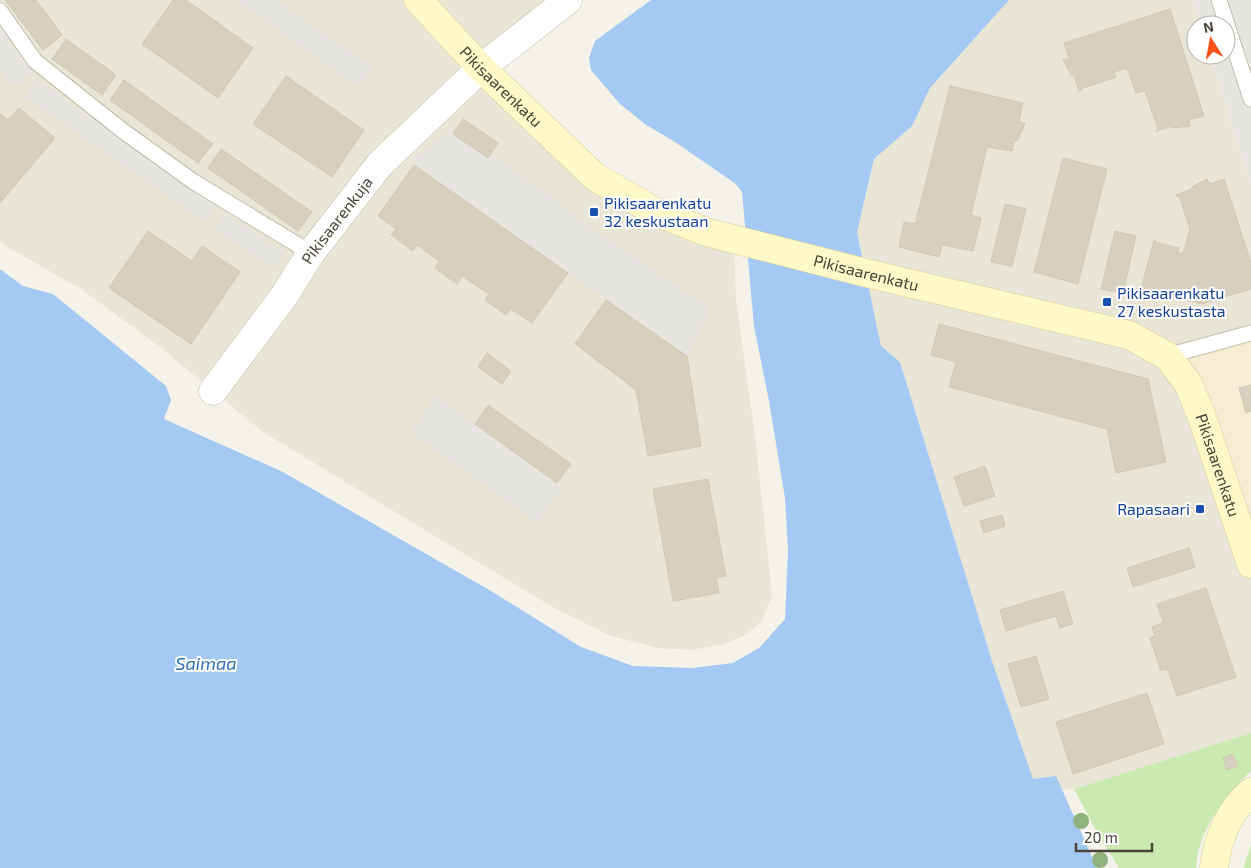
<svg xmlns="http://www.w3.org/2000/svg" width="1251" height="868" viewBox="0 0 1251 868" font-family="'Exo 2',sans-serif">
<rect width="100%" height="100%" fill="#f5f3e9"/>
<!-- residential -->
<path fill="#e9e5d7" d="M0,0H568L481,69L595,177L734,239L736,299L756,443L772,595L763,619L746,635L723,644L692,650L658,648L611,636L554,608L263,432L160,347L81,289L9,248L0,241Z
M1009,0H1193L1201,25H1196V55H1210L1251,184V733L1074,789L1062,790L1056,777L1033,780L993,664L900,362L881,346L857,232L874,159L912,126L930,88Z"/>
<!-- commercial -->
<path fill="#f7ecd4" d="M1251,333V564L1167,356Z"/>
<!-- green -->
<path fill="#caeab1" d="M1251,733V771C1225,796 1198,830 1196,868H1119L1094,827L1074,789Z
M1251,845V868H1243Z"/>
<!-- parking -->
<path fill="#e6e5e1" d="M236,0H276L373,68L357,87Z
M1193,0H1251V184L1210,55H1226V25H1201Z
M0,29L32,73L13,87L0,69Z
M36,79L217,206L206,223L25,97Z
M453,128L544,191L593,229L710,309L687,356L606,300L414,165V159Z
M224,213L285,254L273,268L214,228Z
M436,396L563,487L537,523L410,432Z"/>
<!-- water -->
<path fill="#a4caf3" d="M651,0H1009L930,88L912,126L874,159L857,232L881,346L900,362L993,664L1033,779L1056,776L1097,868H0V269L23,286L53,294L166,386L171,400L164,419L281,471L491,591L581,647L633,666L693,668L733,663L759,648L785,619L788,550L785,498L769,401L754,326L742,192L736,184L675,142L645,124L620,104L591,70L589,58L595,41Z"/>
<!-- building -->
<path fill="#d7d0be" stroke="#d2c9b1" d="M5,0H36L62,35L43,50Z
M173,0H186L253,48L218,98L142,44Z
M1170,9L1204,116L1189,120L1190,126L1173,128L1172,126L1156,131L1158,129L1145,91L1136,93L1127,68L1114,72L1116,77L1080,89L1081,91H1079L1074,75L1072,76L1063,60L1069,58L1064,43Z
M66,39L116,75L102,95L52,59Z
M286,76L364,130L332,177L253,124Z
M124,80L213,144L198,163L110,100Z
M950,86L1023,103L1019,121L1025,124L1017,141H1014L1012,151L987,147L971,215L981,218L973,251L942,245L939,257L899,247L904,222L915,224Z
M19,108L55,138L0,203V114L8,120Z
M463,119L498,143L488,158L453,134Z
M221,149L312,212L298,231L208,168Z
M1063,158L1107,169L1078,284L1034,272Z
M414,165L568,273L532,323L511,309L506,315L485,300L489,294L462,276L457,284L435,268L439,261L417,245L413,251L391,235L396,229L378,216Z
M1207,179L1210,184L1224,179L1251,263V289L1202,304L1141,289L1154,240H1155V242L1179,248L1178,253L1183,254L1190,229L1179,196H1177L1176,195L1192,189V187Z
M1005,204L1026,209L1012,266L991,262Z
M148,231L192,261L202,246L240,272L191,344L109,288Z
M1115,231L1136,236L1123,293L1101,289Z
M606,300L687,356L701,446L648,456L636,390L575,344Z
M939,324L1148,379L1166,462L1116,473L1107,429L949,387L956,362L931,355Z
M487,353L511,371L502,384L478,367Z
M1251,385V411L1246,413L1239,388Z
M488,405L571,464L557,483L475,424Z
M985,466L995,496L964,506L954,477Z
M708,479L726,576L716,578L719,593L673,601L653,489Z
M1002,515L1005,526L984,533L980,521Z
M1189,548L1195,567L1133,587L1127,568Z
M1206,588L1236,677L1177,696L1167,669L1161,671L1150,638L1155,636L1152,627L1163,623L1157,604Z
M1063,591L1073,624L1060,628L1056,616L1006,631L1000,610Z
M1036,656L1049,699L1021,707L1008,664Z
M1147,693L1164,744L1073,774L1056,722Z
M1233,754L1238,766L1227,770L1223,758Z"/>
<g fill="none" stroke-linecap="round" stroke-linejoin="round">
<defs>
<path id="lane" d="M1219,0L1251,99
M0,11L35,61L123,131L194,182L311,253
M1167,356L1251,333"/>
<g id="street">
<path id="s1" d="M213,391L284,296L311,253L380,164L481,68L568,0"/>
</g>
<g id="secondary">
<path id="s2" d="M418,0L481,68L595,177L654,211L706,232L866,273L1129,335L1167,356L1188,383L1201,414L1251,564"/>
<path d="M1214,868C1217,840 1229,810 1251,792"/>
</g>
</defs>
<!-- lane casing -->
<use href="#lane" stroke="#c1bcab" stroke-width="17"/>
<!-- street casing -->
<use href="#street" stroke="#c1bcab" stroke-width="29"/>
<!-- secondary casing -->
<use href="#secondary" stroke="#d6cc98" stroke-width="29"/>
<!-- lane -->
<use href="#lane" stroke="#fff" stroke-width="15"/>
<!-- street -->
<use href="#street" stroke="#fff" stroke-width="28"/>
<!-- secondary -->
<use href="#secondary" stroke="#fff8c9" stroke-width="28"/>
</g>
<!-- trees -->
<g fill="#91b27f">
<circle cx="1081" cy="821" r="8"/>
<circle cx="1100" cy="860" r="8"/>
</g>
<!-- markers -->
<g fill="#1a4fb4" stroke="#fff" stroke-width="2">
<rect x="589" y="207" width="10" height="10" rx="2.5"/>
<rect x="1102" y="297" width="10" height="10" rx="2.5"/>
<rect x="1195" y="504" width="10" height="10" rx="2.5"/>
</g>
<g text-anchor="middle" stroke-width="4" stroke-linejoin="round" paint-order="stroke">
<!-- street labels -->
<g font-size="16" fill="#494437" stroke="#fff">
<text dy="6" stroke="none"><textPath href="#s2" startOffset="120">Pikisaarenkatu</textPath></text>
<text dy="6" stroke="none"><textPath href="#s1" startOffset="211">Pikisaarenkuja</textPath></text>
<text dy="6" stroke="none"><textPath href="#s2" startOffset="540">Pikisaarenkatu</textPath></text>
<text dy="6" stroke="none"><textPath href="#s2" startOffset="975">Pikisaarenkatu</textPath></text>
</g>
<!-- transit labels -->
<g font-size="16" fill="#164399" stroke="#fff" text-anchor="start">
<text x="604" y="209">Pikisaarenkatu<tspan x="604" dy="18">32 keskustaan</tspan></text>
<text x="1117" y="299">Pikisaarenkatu<tspan x="1117" dy="18">27 keskustasta</tspan></text>
<text x="1190" y="515" text-anchor="end">Rapasaari</text>
</g>
<!-- water labels -->
<g font-size="18" font-style="italic" fill="#2c6eb9" stroke="#fff">
<text x="206" y="670">Saimaa</text>
</g>
</g>
<!-- north arrow -->
<g transform="translate(1211 40) rotate(349)"><circle r="24" fill="#ffffff" stroke="#b6b4af"/>
<path d="M0-4L9 19L0 12L-9 19Z" fill="#ff5216"/>
<text y="-8" font-size="14" font-weight="bold" text-anchor="middle" fill="#494437">N</text>
</g>
<!-- scale -->
<path d="M1076 843v8h76v-8" fill="none" stroke="#494437" stroke-width="2.5"/>
<text x="1084" y="843" font-size="15" fill="#494437" stroke="#ffffff" stroke-width="4" paint-order="stroke">20 m</text>
</svg>
